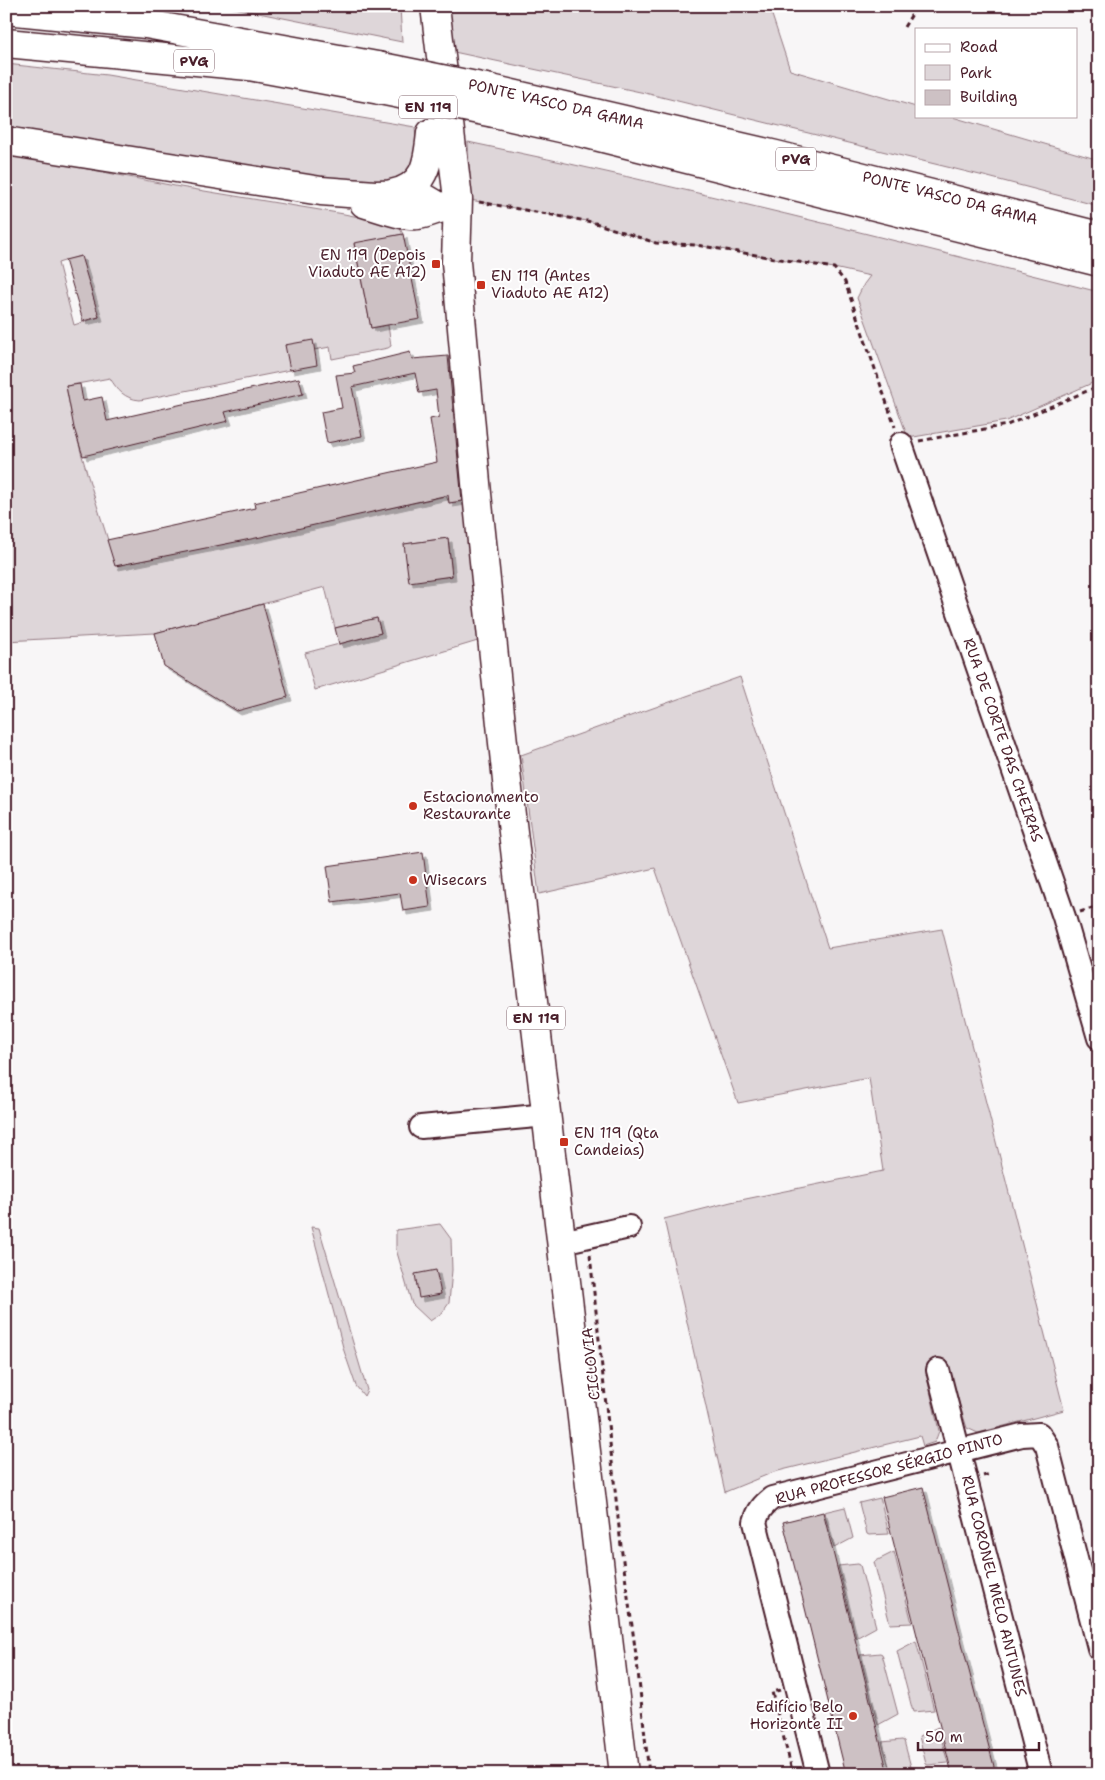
<svg xmlns="http://www.w3.org/2000/svg" width="1105" height="1780" viewBox="0 0 1105 1780" font-family="'Shantell Sans',sans-serif">
<defs>
<filter id="shadow"><feDropShadow dx="4" dy="4" stdDeviation="0" flood-color="#0004"/></filter>
</defs>
<rect width="100%" height="100%" fill="#f8f6f7"/>
<filter id="ink" filterUnits="userSpaceOnUse"><feTurbulence type="fractalNoise" baseFrequency=".02" numOctaves="2"/><feDisplacementMap in="SourceGraphic" scale="10" xChannelSelector="R" yChannelSelector="G"/><feConvolveMatrix kernelMatrix="1 2 1 2 8 2 1 2 1" color-interpolation-filters="sRGB"/></filter>
<g filter="url(#ink)">
<!-- green -->
<path fill="#ded6d9" stroke="#947a82" fill-rule="evenodd" d="M224,6H400L402,42Z
M435,6H769L790,70L916,107V116H949L1099,160V206L988,177L645,93L440,49Z
M6,64L107,75L415,127L417,153L412,175L385,188L6,134Z
M468,142C680,186 889,239 1099,292V380L1006,421L908,438L857,298L864,284L870,276L834,268L696,245L656,243L592,222L470,200Z
M6,155L21,156L180,187L344,214L398,225L403,234L354,244L371,328L388,325L391,346L388,348L332,359L330,347L314,350L290,370L140,400C125,399 117,390 110,378L66,386C76,447 98,506 116,566L446,496L449,503L465,501L481,640L315,690L305,653L381,633L377,618L335,628L325,587L155,633L6,641ZM80,256L99,317L74,325L58,263ZM448,538L452,576L409,581L405,544Z
M740,677L828,948L942,929L1064,1410L978,1433L967,1428L948,1368L926,1373L939,1431L935,1442L923,1446L920,1436L774,1472L725,1492L664,1219L731,1202L883,1171L869,1078L738,1103L655,868L539,894L521,755Z
M440,1224L451,1239L452,1270L449,1303L442,1313L430,1321L412,1304L396,1249V1230Z
M311,1227L319,1228L367,1390L364,1396L356,1386L344,1351Z
M880,1498L889,1534L869,1535L867,1534L859,1503Z
M845,1507L853,1538L834,1548L824,1512Z
M894,1552L912,1623L890,1624L874,1562Z
M858,1564L860,1565L876,1627L856,1638L838,1566Z
M916,1641L934,1710L913,1712L897,1651Z
M880,1653L882,1654L898,1714L878,1725L860,1655Z
M938,1727L948,1763L928,1765L926,1764L919,1736Z
M902,1740L904,1741L911,1767L900,1774H891L882,1742Z"/>
<!-- building -->
<path fill="#cdc1c4" stroke="#4a1f2b" filter="url(#shadow)" d="M403,234L420,319L371,328L354,243Z
M81,256L99,317L83,321L65,260Z
M313,340L317,365L290,370L285,345Z
M410,352L412,359L448,356L462,501L449,503L448,495L261,537L115,566L107,540L255,508L254,503L437,462L430,419L439,417L436,390L419,393L415,373L352,387L362,436L327,443L321,412L342,408L336,375L355,373L353,366Z
M299,378L303,394L225,412L228,421L83,456L74,428L66,386L80,384L83,401L102,397L107,421Z
M448,538L452,576L409,582L404,544Z
M263,604L288,697L237,711L164,666L155,633Z
M377,618L381,633L339,644L335,628Z
M423,852L430,907L403,911L400,893L332,902L327,866Z
M436,1270L441,1294L419,1298L415,1274Z
M923,1487L967,1663L996,1774H952L882,1497Z
M823,1512L857,1647L888,1774H846L803,1600L783,1522Z"/>
<g fill="none" stroke-linecap="round" stroke-linejoin="round">
<defs>
<path id="minor" d="M901,444L1064,917L1099,1038
M421,1127L547,1115
M562,1242L629,1227
M938,1370L1041,1774
M818,1774L755,1522C758,1511 763,1505 772,1498L1022,1435L1039,1434L1047,1446L1099,1648"/>
<path id="major" d="M435,6L458,199L456,262L477,494L507,781L624,1774
M6,141L321,191L375,195L418,194L440,207
M391,194C426,188 428,162 431,133
M364,203C378,207 403,217 418,215C430,213 440,207 452,206"/>
<path id="highway" d="M6,10L146,24L377,66
M6,43L249,66L380,90
M491,89L776,155L1099,236
M494,113L583,133L1099,262"/>
</defs>
<!-- minor casing -->
<use href="#minor" stroke="#4a1f2b" stroke-width="26"/>
<!-- major casing -->
<use href="#major" stroke="#4a1f2b" stroke-width="31"/>
<!-- highway casing -->
<use href="#highway" stroke="#4a1f2b" stroke-width="31"/>
<!-- path -->
<path stroke="#4a1f2b" stroke-width="3" stroke-dasharray="5 4" stroke-linecap="butt" d="M904,27L917,6
M479,202L592,222L656,243L696,245L834,268L845,282L895,427
M919,441L1007,425L1099,386
M1080,912L1099,906
M590,1255L621,1546L637,1662L649,1774
M983,1476L990,1474
M780,1690L772,1692L793,1774"/>
<!-- minor -->
<use href="#minor" stroke="#fff" stroke-width="22"/>
<!-- major -->
<use href="#major" stroke="#fff" stroke-width="28"/>
<!-- highway -->
<use href="#highway" stroke="#fff" stroke-width="28"/>
<defs>
<path id="highway-bridge" d="M377,66L491,89
M380,90L494,113"/>
</defs>
<!-- highway-bridge casing -->
<use href="#highway-bridge" stroke="#4a1f2b" stroke-width="31" stroke-linecap="butt"/>
<!-- highway-bridge -->
<use href="#highway-bridge" stroke="#fff" stroke-width="28"/>
</g>
</g>
<!-- markers -->
<g fill="#c8321e" stroke="#fff" stroke-width="2">
<rect x="431" y="259" width="10" height="10" rx="2.5"/>
<rect x="476" y="280" width="10" height="10" rx="2.5"/>
<circle cx="413" cy="806" r="5"/>
<circle cx="413" cy="880" r="5"/>
<rect x="559" y="1137" width="10" height="10" rx="2.5"/>
<circle cx="853" cy="1716" r="5"/>
</g>
<g text-anchor="middle" stroke-width="4" stroke-linejoin="round" paint-order="stroke">
<!-- shield labels -->
<g fill="#fff" stroke="#80626b" stroke-width="1">
<rect x="174" y="49.5" width="40" height="23" rx="4"/>
<rect x="399" y="95.5" width="58" height="23" rx="4"/>
<rect x="776" y="147.5" width="40" height="23" rx="4"/>
<rect x="507" y="1006.5" width="58" height="23" rx="4"/>
</g>
<g font-size="14" font-weight="bold" fill="#4a1f2b">
<text x="194" y="66">PVG</text>
<text x="428" y="112">EN 119</text>
<text x="796" y="164">PVG</text>
<text x="536" y="1023">EN 119</text>
</g>
<!-- street labels -->
<g font-size="15" fill="#4a1f2b" stroke="#fff">
<text transform="translate(556 104) rotate(13)" y="5">PONTE VASCO DA GAMA</text>
<text transform="translate(950 198) rotate(14)" y="5">PONTE VASCO DA GAMA</text>
<text transform="translate(1003 740) rotate(71)" y="5">RUA DE CORTE DAS CHEIRAS</text>
<text transform="translate(591 1364) rotate(-96)" y="5">CICLOVIA</text>
<text transform="translate(889 1469) rotate(-15)" y="5">RUA PROFESSOR SÉRGIO PINTO</text>
<text transform="translate(994 1586) rotate(76)" y="5">RUA CORONEL MELO ANTUNES</text>
</g>
<!-- poi labels -->
<g font-size="15" fill="#4a1f2b" stroke="#fff" text-anchor="start">
<text x="426" y="260" text-anchor="end">EN 119 (Depois<tspan x="426" dy="17">Viaduto AE A12)</tspan></text>
<text x="491" y="281">EN 119 (Antes<tspan x="491" dy="17">Viaduto AE A12)</tspan></text>
<text x="423" y="802">Estacionamento<tspan x="423" dy="17">Restaurante</tspan></text>
<text x="423" y="885">Wisecars</text>
<text x="574" y="1138">EN 119 (Qta<tspan x="574" dy="17">Candeias)</tspan></text>
<text x="843" y="1712" text-anchor="end">Edifício Belo<tspan x="843" dy="17">Horizonte II</tspan></text>
</g>
</g>
<!-- margin -->
<rect width="1105" height="1780" fill="none" stroke="#fff" stroke-width="25"/>
<rect x="12" y="12" width="1080" height="1755" fill="none" stroke="#4a1f2b" stroke-width="2" filter="url(#ink)"/>
<!-- legend -->
<rect x="915" y="28" width="162" height="90" fill="#ffffff" stroke="#b7a5aa"/>
<rect x="925" y="44" width="25" height="8" fill="#ffffff" stroke="#b7a5aa"/>
<text x="960" y="52" font-size="15" fill="#4a1f2b">Road</text>
<rect x="925" y="65" width="25" height="15" fill="#ded6d9" stroke="#b7a5aa"/>
<text x="960" y="78" font-size="15" fill="#4a1f2b">Park</text>
<rect x="925" y="90" width="25" height="15" fill="#cdc1c4" stroke="#b7a5aa"/>
<text x="960" y="102" font-size="15" fill="#4a1f2b">Building</text>
<!-- scale -->
<path d="M918 1742v8h121v-8" fill="none" stroke="#4a1f2b" stroke-width="2.5"/>
<text x="925" y="1742" font-size="15" fill="#4a1f2b" stroke="#ffffff" stroke-width="4" paint-order="stroke">50 m</text>
</svg>
